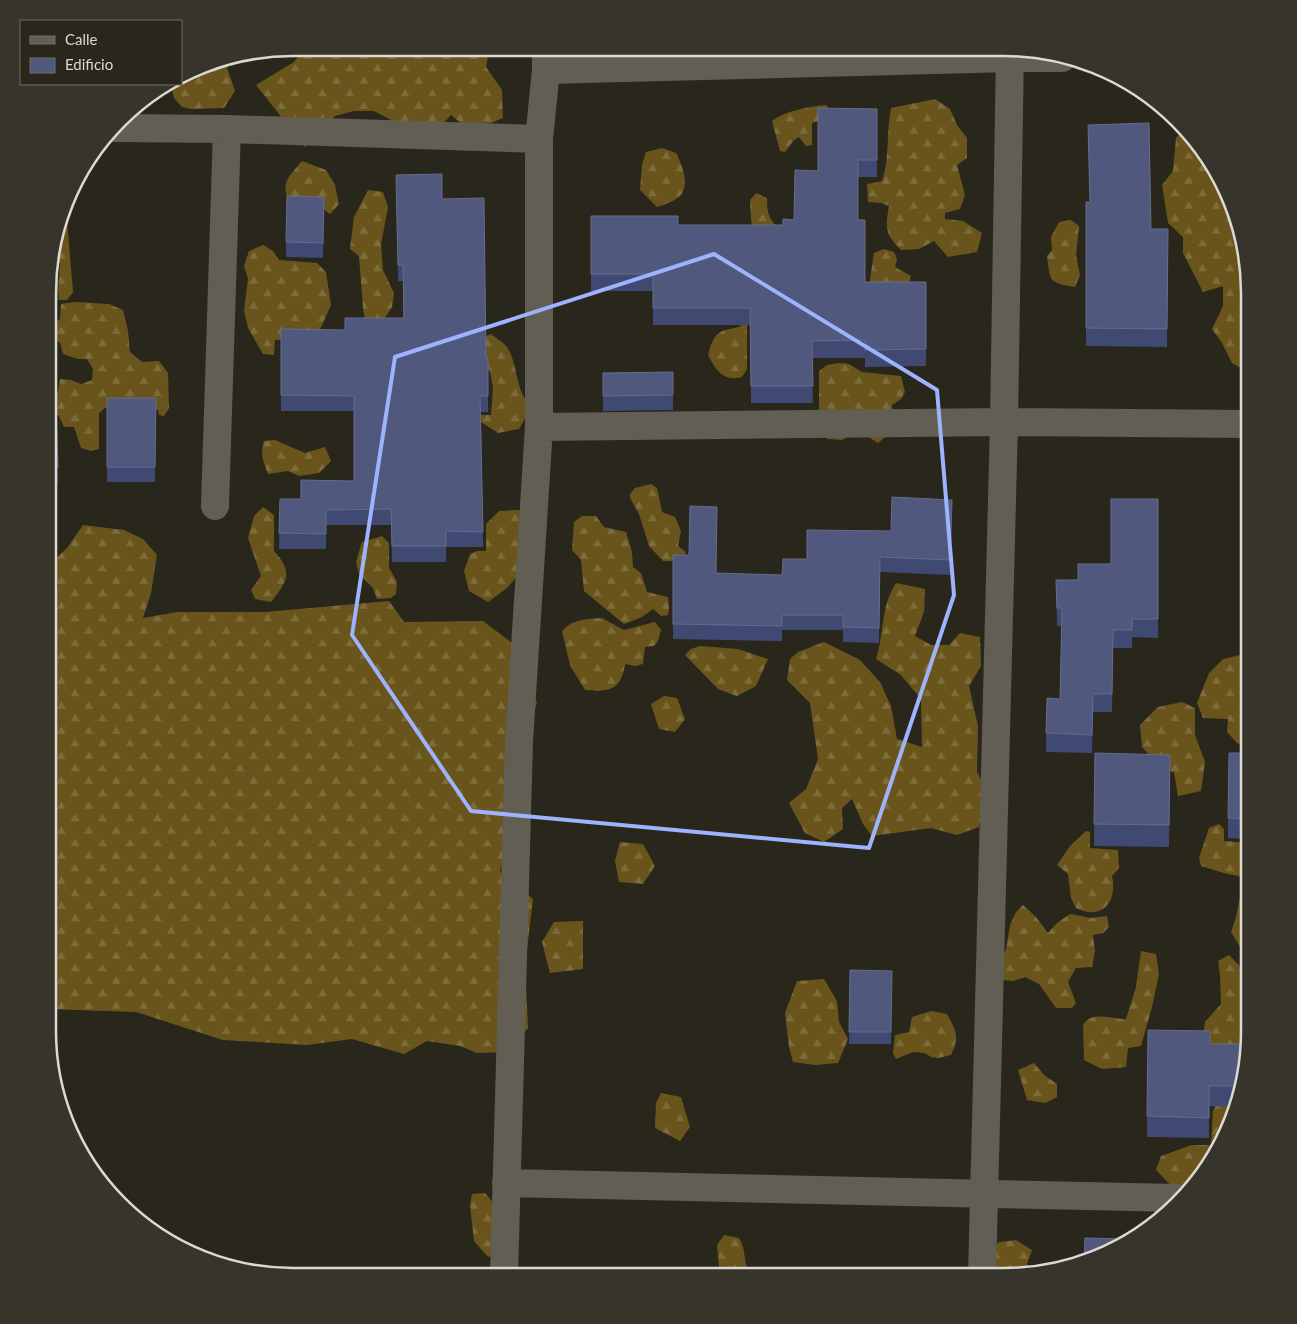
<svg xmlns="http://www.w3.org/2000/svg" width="1297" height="1324" viewBox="0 0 1297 1324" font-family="Lato,sans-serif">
<defs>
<pattern id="forest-firs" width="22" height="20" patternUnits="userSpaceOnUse" patternTransform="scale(1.25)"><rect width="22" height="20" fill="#69551c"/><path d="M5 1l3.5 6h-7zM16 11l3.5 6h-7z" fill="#7e6d3c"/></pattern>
</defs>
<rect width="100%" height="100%" fill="#29261c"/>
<!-- forest -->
<path fill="url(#forest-firs)" d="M305,48H493L488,56L486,67L502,90L503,118L491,123L462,124L451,115L421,148L395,122L374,111H354L335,116L305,147L256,85L294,62Z
M597,48H637L612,53L598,52Z
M225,62L235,91L224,108L191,109L182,107L174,98L171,86L181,84V79L210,63Z
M935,99L950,109L957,125L967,138V158L957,165L965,195L960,209L945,213V219L963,221L982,233L977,252L948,257L934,241L919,249L901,250C885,234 885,228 889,206L881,203L868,202L867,184L882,181C890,158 886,133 891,108Z
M827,105L830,117L812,123V145L806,146L799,137L794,140L785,152L780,151L772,121C784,111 812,106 827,105Z
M1183,130L1199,144L1236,214L1248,270L1245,277L1249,340V373L1232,363L1222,343L1212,329L1223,306V286L1203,292L1183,253V237L1168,223L1162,185L1173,171L1176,138Z
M662,148L676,153C683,166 692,190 676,199C670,203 663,205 657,207L640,190L642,165L646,152Z
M302,161L326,170L335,185L339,204L330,214L322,208L291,207C280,183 286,180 302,161Z
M368,190L383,192L388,207L381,244L383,270L394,293L392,307L381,324L366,325L363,309L359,256L350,249L354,217Z
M756,193L767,198C767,215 769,219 781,231L756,244L751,220L750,200Z
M66,209L73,292L67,300H59L58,290L60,263L52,256V246Z
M1071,220L1079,226L1076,255L1080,275L1075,287C1049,283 1050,281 1047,256L1052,250L1051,237L1059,222Z
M263,245L273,251L279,260L317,263L326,272L331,305L318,334L302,339L275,340L274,355L263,354L248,328L244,310L248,279L244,266L249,251Z
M884,249L894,252L897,259L895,267L911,276L907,292L869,286L874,253Z
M75,302L109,304L123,310L128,331L130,352L142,362L159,361L168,373L169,408L164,416L159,415L158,410L105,408L99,413V449L91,451L81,448L74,427H64L59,416L53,412L51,392H58L60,379L71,380L81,384L92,380L93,369L87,359H78L63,354L60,343L52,337V323L60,319L61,304Z
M747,323V369L742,377C723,382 716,370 708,355C714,333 717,331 739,327L742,324Z
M491,334C496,338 503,342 507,347C518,364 515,387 528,403L527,415L519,429L498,433L481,422V415H491L493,388L490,371L484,362L476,340Z
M839,363L849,364L862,372L901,376L905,392L901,399L892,405V417L889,434L878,443L867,436L853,434L842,440L827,439L819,421V371L827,365Z
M275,440L305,453L325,447L331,461L319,473L299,476L288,471L268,474C263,461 260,454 264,441Z
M651,484L657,488L662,512L675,517L681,531L678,546L686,552L682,561H663L649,546L639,514L630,498V494L635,488Z
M263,507L274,515V551C294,573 287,581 271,602L255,599L251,590L261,576L248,538L254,516Z
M519,510L527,528L520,573L507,588L488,602L469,591L464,571L470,554L477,551H486V524L499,511Z
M582,516H596L604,527L626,532L632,552L633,567L641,573L647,592L668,597L669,609L668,615L661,616L653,609L642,617L624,624L584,591L581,560L572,550L574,522Z
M83,525L124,530L143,539L157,555L151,593L143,618L177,612H265L389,601L404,622L483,621L512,643L537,703L515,755L507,839L500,872L533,899L525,966L528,1028L506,1052L477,1053L460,1046L427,1041L404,1054L352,1039L307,1045L223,1040L136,1012L48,1009L50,607L54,606L58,584L50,579L51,563L67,548Z
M382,536L389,543V568L397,582L396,594L391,598L377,599L373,588L359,574L356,562L362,542Z
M896,583L925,589L924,612L915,636L931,645H949L960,633L980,637L981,666L969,686L978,726L977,772L984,785L979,827L957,835L931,828L872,836L863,824L852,799L842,808L843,829L824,842L805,833L789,803L806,789L818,759L810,703L787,680L790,659L798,652L824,642L860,660L880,682L891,706L897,739L922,747L921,699L901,675L876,659C885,631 880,608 896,583Z
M602,618L624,630L655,622L661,630L658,641L654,646L645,647L643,664L635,666L625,664C621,691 609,692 585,690L570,665L562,631C573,619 586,619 602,618Z
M700,646L738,649L768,659L756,686L737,696L718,689L685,655L691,649Z
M1240,655H1249V739L1238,744L1227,732L1228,719L1203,718L1197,703L1209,673L1223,659Z
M664,696L677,698L685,719L675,732L659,729L651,704Z
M1182,702L1195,708V735L1205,762L1201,791L1178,796L1174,772L1154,769L1152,758L1142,747L1140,725L1158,707Z
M1219,824L1224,829V841L1249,843V951L1240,947L1231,932L1236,917L1244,877L1227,874L1201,866L1199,858L1209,828Z
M1086,831L1090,832V848L1118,850L1119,868L1112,876C1116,891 1111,912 1092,912C1087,913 1081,910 1076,908L1071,898L1068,874L1057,865L1070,846Z
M620,842L643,844L655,866L643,884L619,882L615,861Z
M1023,905L1036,917L1048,933L1057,923L1070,914L1091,918L1107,916L1109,927L1103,933L1093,935L1095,951L1092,967L1076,968L1068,982L1076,1003L1072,1008H1056L1039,984L1025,977L1013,981L1002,980L996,961L1006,950L1010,925L1016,912Z
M583,921V969L550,973L542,942L554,922Z
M1141,951L1156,954L1159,974L1152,1007L1141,1046L1128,1048L1126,1067L1102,1069L1084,1060L1083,1026C1089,1010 1112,1019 1126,1019L1136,987Z
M1229,955L1249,976C1249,1005 1250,1033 1244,1060H1227L1203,1037L1205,1022L1221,1004L1220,975L1218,961Z
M824,979L837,1001L839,1022L848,1039L838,1063L815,1065L793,1062L789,1047L785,1013L797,981Z
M931,1011L947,1014C956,1031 960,1036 951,1055L938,1058L931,1057L925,1053L913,1052L896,1059L893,1053L895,1035L909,1032L912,1017Z
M1034,1063L1044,1075L1057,1084V1097L1045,1103L1027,1100L1018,1070Z
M661,1093L681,1097L690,1127L680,1141L655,1128L656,1103Z
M1218,1101L1229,1108L1232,1116L1217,1153L1180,1195L1156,1170L1161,1156L1192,1145H1211L1213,1111Z
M485,1193L495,1205L503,1251L488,1257L474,1241L470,1205L472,1194Z
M724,1235L739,1238C748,1252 741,1262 752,1276H720L717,1245Z
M1016,1240L1032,1250L1027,1264L1033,1273L1020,1276H990L984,1257L999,1242Z"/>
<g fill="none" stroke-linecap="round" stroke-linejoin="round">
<!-- minor -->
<path stroke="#625e53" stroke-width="28" d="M546,70L1011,58H1062
M115,128L227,129L539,139
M539,427L1004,422L1249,424
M215,506L227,129
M506,1183L1177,1198
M504,1276L519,742L539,427V139L546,70V48
M982,1276L1004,422L1010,49"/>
</g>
<!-- wall -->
<path fill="#3f4972" d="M224,59V61H213H214Z
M877,109V177H858V220L865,282H926V366L865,367V358H812L813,403H751L750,325H653V291H591V216L678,225H783L794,220L818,171Z
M1088,125L1151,229H1168L1167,347L1086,346V202H1090Z
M396,191L442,199L486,358L488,374V412H481L483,547H446V562H392L391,525H326V549H279L280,499H301L354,481V411H281V329L345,330L403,318V281H398Z
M324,212L323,258L286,257V242Z
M52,247H56L57,316H53L58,483H51Z
M673,372V410L603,411V373Z
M107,398H156L155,482H107Z
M1158,499V638L1132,637V648H1113L1112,712H1093L1092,753L1046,752V733L1060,699L1062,626H1057L1056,580H1078L1111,564Z
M952,514L950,575L880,572L879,643L843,642V630H782V641L673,639V555L716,573L782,575L807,559L891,531Z
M1243,569H1249V648H1244Z
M1249,753V839L1228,838V818Z
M1170,777L1169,847L1094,846V824Z
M850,970L892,971L891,1044H849Z
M1210,1044L1249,1047L1241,1095L1236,1107L1209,1106V1138L1147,1137V1116Z"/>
<!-- shaded-wall -->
<path fill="#2f344b" d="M952,500V514L950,575V560Z
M1170,755V777L1169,847V825Z"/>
<!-- building -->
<path fill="#50587d" stroke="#666c8a" d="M818,108L877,109V160H858V220H865V282H926V349L865,350V340L812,341L813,386H751L750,308H653V274H591V216H678V225H783V219L794,220L795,170L818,171Z
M1149,123L1151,229H1168L1167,329L1086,328V202H1090L1088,125Z
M442,174V199L484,198L486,358H488V396H480L483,532L446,531V546H392L391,509L326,510V534L279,533L280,499H301V480L354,481V396L281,395V329L345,330V318H404L403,265H398L396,175Z
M287,196L324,197L323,243L286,242Z
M52,247H56L57,301H53L58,468H51Z
M673,372V395L603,396V373Z
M107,398H156L155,467H107Z
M892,497L952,500L950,560L880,557L879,628L843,627V615H782V626L673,624V555H689L690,506L717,507L716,573L782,575L783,559H807V530L891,531Z
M1111,499H1158V619H1132V630H1113L1112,694H1093L1092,735L1046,733L1047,698L1060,699L1062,608H1057L1056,580H1078V564H1111Z
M1243,569H1249V630H1244Z
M1095,753L1170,755L1169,825L1094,824Z
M1229,753H1249V819L1228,818Z
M850,970L892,971L891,1032H849Z
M1148,1030L1210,1031V1044H1249L1242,1086H1209V1118L1147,1116Z
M1085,1238L1128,1239L1084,1263Z
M590,1270H636V1276H590Z"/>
<!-- marked area -->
<path fill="none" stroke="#9eb3fd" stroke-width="4" stroke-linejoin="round" d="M714,254L937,390L954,595L869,848L471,811L352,635L395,357Z"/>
<!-- crop -->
<path d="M0 0H1297V1324H0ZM293 56H1004A237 237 0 0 1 1241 293V1031A237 237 0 0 1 1004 1268H293A237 237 0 0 1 56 1031V293A237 237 0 0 1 293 56Z" fill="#37342b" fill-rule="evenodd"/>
<path fill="none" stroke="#dcd9d3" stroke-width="2.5" d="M293 56H1004A237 237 0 0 1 1241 293V1031A237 237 0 0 1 1004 1268H293A237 237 0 0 1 56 1031V293A237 237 0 0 1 293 56Z"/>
<!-- legend -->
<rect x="20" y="20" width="162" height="65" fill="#29261c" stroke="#716e65"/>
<rect x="30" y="36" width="25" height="8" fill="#625e53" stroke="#716e65"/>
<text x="65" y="45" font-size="15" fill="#dcd9d3">Calle</text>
<rect x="30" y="58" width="25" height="15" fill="#50587d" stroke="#716e65"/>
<text x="65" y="70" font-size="15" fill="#dcd9d3">Edificio</text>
</svg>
